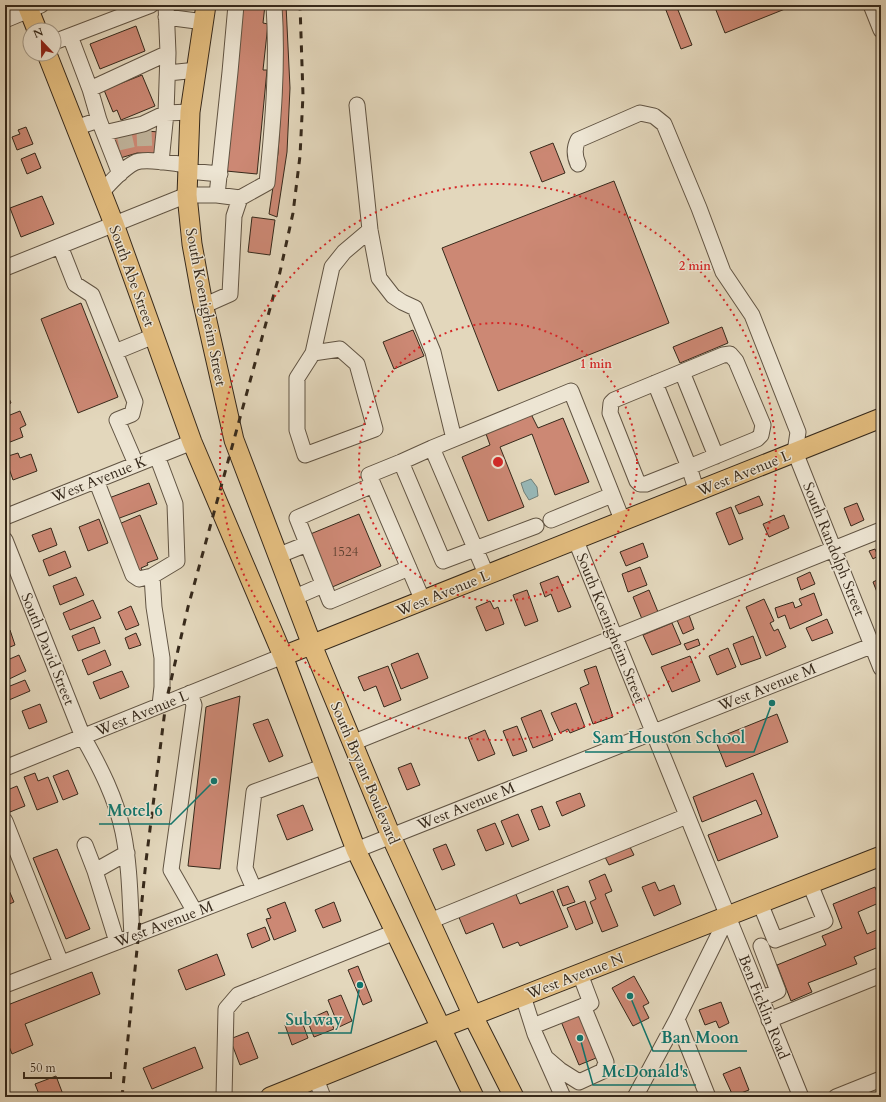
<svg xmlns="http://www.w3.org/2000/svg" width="886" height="1102" viewBox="0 0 886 1102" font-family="Cardo,serif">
<rect width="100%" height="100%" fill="#e3d7bc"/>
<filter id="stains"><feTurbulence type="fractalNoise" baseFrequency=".005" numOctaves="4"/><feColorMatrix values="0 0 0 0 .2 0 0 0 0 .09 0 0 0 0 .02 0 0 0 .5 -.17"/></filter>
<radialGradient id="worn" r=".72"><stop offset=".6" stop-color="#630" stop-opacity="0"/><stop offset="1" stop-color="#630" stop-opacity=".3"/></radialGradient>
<!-- water -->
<path fill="#97b8b8" stroke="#707f79" d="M531,479L537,487L538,496L529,500L524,492L521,483Z"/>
<!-- building -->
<path fill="#cc8874" stroke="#36291b" d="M242,5H265L263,23L268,24L263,70H267L257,174L226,171Z
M279,5H286L290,88L287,152L277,217L269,214L278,153L282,88Z
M664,5H676L692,45L681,49Z
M714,5H795L725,33Z
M136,26L145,51L100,69L90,44Z
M142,75L155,106L121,120L117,110L113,112L104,90Z
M26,127L33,144L17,150L12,137L20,134L18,130Z
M134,130L159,132L157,154L137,153L117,159L110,138Z
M553,143L565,173L542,182L530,152Z
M35,153L41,168L27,174L21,159Z
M614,181L669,323L498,391L442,248Z
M42,196L54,224L21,237L10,208Z
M252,217L275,220L270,255L248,252Z
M81,303L118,397L78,413L41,319Z
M722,327L728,343L680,363L673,347Z
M413,330L424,356L394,369L383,342Z
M5,389L11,403L5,406Z
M20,411L26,425L20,428L23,437L5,444V417Z
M531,414L538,428L563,418L589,482L555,495L532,434L500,447L524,507L488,521L462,457L490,445L485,431Z
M18,453L20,458L31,454L37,471L13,480L5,457Z
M149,483L157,504L117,519L109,498Z
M759,496L763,505L739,514L735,506Z
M857,503L864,520L851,526L844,508Z
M731,507L743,539L729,545L716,513Z
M359,514L381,566L330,588L308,535Z
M140,515L158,559L147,563L148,565L141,568L142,570L138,572L119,524Z
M784,515L789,528L769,537L763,524Z
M99,519L108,543L88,551L79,527Z
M51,528L57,545L39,552L32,535Z
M643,543L648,557L626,566L620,552Z
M875,549L878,556L873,559L869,551Z
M65,551L71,567L49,576L43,560Z
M640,567L647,585L628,592L622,574Z
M810,572L815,584L801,590L797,578Z
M558,576L571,607L558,612L551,594L545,597L540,583Z
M76,577L84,595L60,605L53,586Z
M881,578V602L873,582Z
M527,590L538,621L525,626L513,595Z
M649,590L658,612L642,619L633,597Z
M814,593L822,615L790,629L785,615L778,618L775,608L793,602L795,608L802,605L799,599Z
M764,599L774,621L770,623L774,631L778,629L786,647L766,656L746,607Z
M93,600L101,618L70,630L63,613Z
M490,601L494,609L498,607L504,624L486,631L476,607Z
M131,606L139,625L126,630L118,612Z
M689,615L694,629L683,634L677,620Z
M827,619L833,633L812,641L806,628Z
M672,623L681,644L652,655L643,635Z
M94,627L100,643L78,651L72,636Z
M10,630L15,645L5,649V632Z
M136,633L141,645L129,649L125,638Z
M753,636L761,658L741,665L733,644Z
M698,639L700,645L687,650L684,644Z
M728,648L736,667L717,675L709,656Z
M105,650L111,665L88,675L82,660Z
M418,653L428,678L401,689L391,664Z
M19,655L26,671L5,681V661Z
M690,656L700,681L672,692L661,667Z
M388,666L401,700L384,707L376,686L364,691L358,677Z
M596,666L613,717L593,724L580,688L589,684L584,670Z
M122,671L129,687L100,699L93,682Z
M25,680L30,691L9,700L5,688Z
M240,696L220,869L188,866L206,707Z
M576,703L585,727L570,733L568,729L560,733L551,713Z
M40,704L47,722L29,729L22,711Z
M541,710L553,740L533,748L521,718Z
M777,714L788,742L726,767L715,739Z
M268,719L283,756L269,762L253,724Z
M517,726L527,751L513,756L503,731Z
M485,730L495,754L478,761L468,737Z
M411,763L420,785L407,790L398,768Z
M68,770L78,794L63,800L53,776Z
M35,773L38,781L48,777L58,802L37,810L24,777Z
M753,773L778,837L718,861L708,835L762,814L756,800L702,822L693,797Z
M17,786L25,806L10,812L5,798V791Z
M580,793L585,806L562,816L556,802Z
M303,805L313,830L287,840L277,815Z
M542,806L550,826L539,830L531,810Z
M518,814L529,840L512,847L501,821Z
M495,823L504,844L486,851L477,830Z
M446,844L455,865L442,870L433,849Z
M630,847L634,855L609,865L605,857Z
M57,849L90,929L66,939L33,858Z
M605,874L612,891L605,894L618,926L602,932L590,902L596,899L589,881Z
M5,881L14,902L5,906Z
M655,882L659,891L674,885L681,904L654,916L642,887Z
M568,886L575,902L563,906L557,890Z
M875,887L881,902L858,912L867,934L881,928V946L854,957L857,964L808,983L812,992L791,1001L777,965L826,945L822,936L842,928L833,904Z
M553,891L568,927L520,946L518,942L503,948L493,923L466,934L458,915L515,892L520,904Z
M585,901L593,923L576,930L567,908Z
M285,902L296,931L274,940L266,919L271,918L267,909Z
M334,902L341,921L323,928L315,910Z
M265,927L270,940L252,948L247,934Z
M217,954L225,975L186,990L178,970Z
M358,966L372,1001L363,1005L348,970Z
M92,972L100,994L25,1024L33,1045L12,1054L5,1036V1006Z
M634,976L649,1003L643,1006L649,1018L633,1026L612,988Z
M341,995L352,1021L339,1027L328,1000Z
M721,1002L729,1023L719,1028L716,1021L705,1025L699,1010Z
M582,1010L601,1056L579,1065L560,1019Z
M327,1011L334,1029L314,1037L307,1020Z
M301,1019L308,1038L292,1045L285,1025Z
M248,1032L258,1058L240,1065L230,1039Z
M195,1047L203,1068L152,1089L143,1068Z
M740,1067L749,1090L733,1096L723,1074Z
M56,1076L64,1097H40L35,1084Z"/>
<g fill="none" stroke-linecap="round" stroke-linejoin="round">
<!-- minor-tunnel -->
<path stroke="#c0b49c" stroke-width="15" stroke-dasharray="15 8" stroke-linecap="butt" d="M144,131L145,153
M124,134L129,156"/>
<defs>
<path id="minor" d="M871,5L881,30
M166,17L204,22
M5,20L41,5
M70,36L90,89L99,120L75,128
M54,42L151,5
M168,73L197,70
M90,89L168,53L166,5
M357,105L370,230L379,278L393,296L402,302L415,308L433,352L454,439
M99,120L104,133L143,124L166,113L190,112
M104,133L120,174
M161,162L166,113L168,53
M578,164C574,155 574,148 578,140L640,113L654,116L664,124L699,208L723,272L752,315L798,432L795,452L881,668
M188,171L220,174
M101,193C111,182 121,170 134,163C145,157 175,164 188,165
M217,195L230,72L236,5
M240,198L267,183C273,124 278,65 274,5
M60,246L75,284L92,295L135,402L132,414L117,420L136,464
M5,268L187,195H217L240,198L234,216L230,294L203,306
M115,352L154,336
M313,353L340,349L357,364L375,429L305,455L297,430V378L313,353L332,267L344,252L370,230
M682,372L716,456
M655,383L689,467L646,484H640L637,481L610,413L611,403L614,400L723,355L730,354L736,361L763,425L761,435L757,439L689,467L697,492
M432,448L401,462L443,561L536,526
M157,456L175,504L177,561L152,576L154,607L162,658V687L160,705
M401,462L369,475L423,601
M96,480L133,575L139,579L152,576
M373,485L297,518L330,601L409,568
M5,517L192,442
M551,520L612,495
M5,540L83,737C100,767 116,798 123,832C130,866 130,901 132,936
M576,541L801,1097
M277,556L307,544
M487,576L432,448L571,391L623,522
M293,598L323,585
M190,693L194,705L171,870L195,912
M352,743L881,530
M5,768L283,656
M5,821L61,963
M85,845L95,871L117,942
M95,871L127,853
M254,889L245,868L254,792L325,766
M760,903L775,940L825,921L810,884
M430,921L687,816
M761,946L778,991L761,999
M5,985L356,850L881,642
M523,996L535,1034L563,1097
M677,1019L708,1097
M769,1020L881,975
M533,1026L591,1003L580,974
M546,1058L560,1070L579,1082L603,1071L606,1062L583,1006
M316,1079L323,1097
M224,1097L226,1009L238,995L395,932
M635,1097L677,1019L728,916
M836,1097L881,1079"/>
<path id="major" d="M27,5L37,30
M206,5L190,112L187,195L192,244L202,299L234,440L312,645L391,836L473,1016L514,1097
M47,54L114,224L192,442L283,656L356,850L474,1097
M283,656L881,418
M270,1097L441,1028L881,856"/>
</defs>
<!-- minor casing -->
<use href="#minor" stroke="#615443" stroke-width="17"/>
<!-- major casing -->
<use href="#major" stroke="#36291b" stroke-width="21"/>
<!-- minor -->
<use href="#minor" stroke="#ede5d3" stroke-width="15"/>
<!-- major -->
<use href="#major" stroke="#e2bc7e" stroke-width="19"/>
<!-- rail -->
<path stroke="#36291b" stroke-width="3" stroke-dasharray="7 7" stroke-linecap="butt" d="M122,1097L146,861L166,702L188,607L280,272L293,213L300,156L303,95L300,5"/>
</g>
<!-- distance rings -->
<g fill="none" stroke="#d62828" stroke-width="2" stroke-dasharray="2 4">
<circle cx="498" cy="462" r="139"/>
<circle cx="498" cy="462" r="278"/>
</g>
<g text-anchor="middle" stroke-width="3" stroke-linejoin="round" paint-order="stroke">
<!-- number labels -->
<g font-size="13" fill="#5c4131">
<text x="345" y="556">1524</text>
</g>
<!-- street labels -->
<g font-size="15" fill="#36291b" stroke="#ede5d3">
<text transform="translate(132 276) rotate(70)" y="5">South Abe Street</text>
<text transform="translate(206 307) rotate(79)" y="5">South Koenigheim Street</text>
<text transform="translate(744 473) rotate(-22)" y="5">West Avenue L</text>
<text transform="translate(99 479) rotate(-22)" y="5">West Avenue K</text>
<text transform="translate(834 549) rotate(68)" y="5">South Randolph Street</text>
<text transform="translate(443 593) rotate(-22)" y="5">West Avenue L</text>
<text transform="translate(611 628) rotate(68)" y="5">South Koenigheim Street</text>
<text transform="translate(48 649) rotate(68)" y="5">South David Street</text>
<text transform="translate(767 687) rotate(-22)" y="5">West Avenue M</text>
<text transform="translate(142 713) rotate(-22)" y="5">West Avenue L</text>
<text transform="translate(365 773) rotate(67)" y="5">South Bryant Boulevard</text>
<text transform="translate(466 806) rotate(-22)" y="5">West Avenue M</text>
<text transform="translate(164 924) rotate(-21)" y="5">West Avenue M</text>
<text transform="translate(575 976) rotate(-21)" y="5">West Avenue N</text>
<text transform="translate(764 1007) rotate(68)" y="5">Ben Ficklin Road</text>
</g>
</g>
<circle cx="498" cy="462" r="6" fill="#d62828" stroke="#ede5d3" stroke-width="2"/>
<g font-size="12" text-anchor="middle" font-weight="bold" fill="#d62828" stroke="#ede5d3" stroke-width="3" stroke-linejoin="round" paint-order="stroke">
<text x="695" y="270">2 min</text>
<text x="596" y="368">1 min</text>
</g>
<!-- callouts -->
<path fill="none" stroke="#0f766e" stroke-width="1.5" d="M772 703L754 752H585M214 781L171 824H99M360 985L351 1033H278M630 996L653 1051H747M580 1038L593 1085H696"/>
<g fill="#0f766e" stroke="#ede5d3" stroke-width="1.5">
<circle cx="772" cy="703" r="4"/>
<circle cx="214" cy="781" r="4"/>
<circle cx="360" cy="985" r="4"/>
<circle cx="630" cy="996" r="4"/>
<circle cx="580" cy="1038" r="4"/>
</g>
<g font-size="16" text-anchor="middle" font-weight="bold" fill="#0f766e" stroke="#ede5d3" stroke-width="3" stroke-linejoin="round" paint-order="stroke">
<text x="669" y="743">Sam Houston School</text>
<text x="135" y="816">Motel 6</text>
<text x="314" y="1025">Subway</text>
<text x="700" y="1043">Ban Moon</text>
<text x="645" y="1077">McDonald's</text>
</g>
<!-- margin -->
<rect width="886" height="1102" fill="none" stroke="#e3d7bc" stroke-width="20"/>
<rect x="6" y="6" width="874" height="1090" fill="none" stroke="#36291b" stroke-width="2"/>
<rect x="10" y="10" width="866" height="1082" fill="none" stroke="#36291b"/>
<!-- north arrow -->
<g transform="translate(42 42) rotate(338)"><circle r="19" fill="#ede5d3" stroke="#a49a89"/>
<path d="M0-3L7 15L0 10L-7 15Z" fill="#8f2418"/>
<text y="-6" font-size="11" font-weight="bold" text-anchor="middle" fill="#36291b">N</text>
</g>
<!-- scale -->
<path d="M24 1072v6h87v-6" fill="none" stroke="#36291b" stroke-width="2"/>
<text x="30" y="1072" font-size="12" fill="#36291b" stroke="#ede5d3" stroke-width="3" paint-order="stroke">50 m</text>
<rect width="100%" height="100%" filter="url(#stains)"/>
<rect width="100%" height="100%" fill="url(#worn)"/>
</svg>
